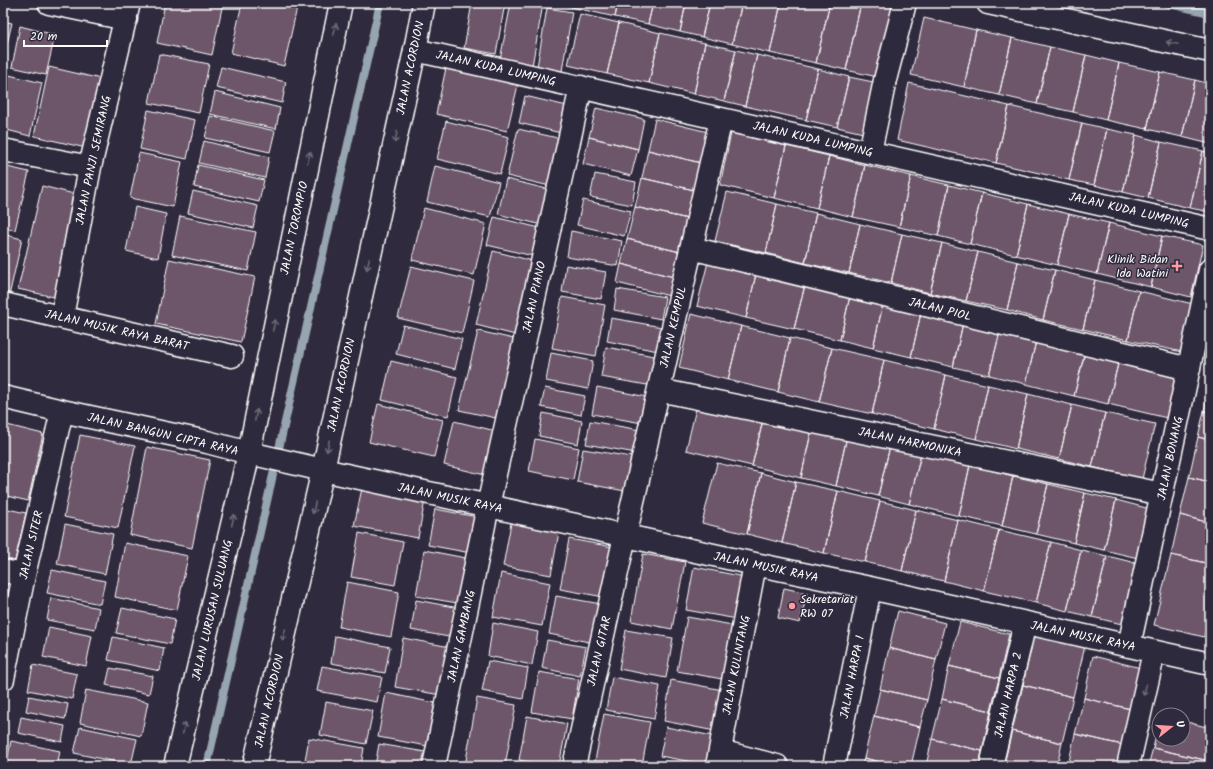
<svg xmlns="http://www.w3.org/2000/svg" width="1213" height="769" viewBox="0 0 1213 769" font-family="Kalam,sans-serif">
<rect width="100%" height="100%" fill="#2f2a3d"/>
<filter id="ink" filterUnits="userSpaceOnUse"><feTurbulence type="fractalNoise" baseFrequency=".025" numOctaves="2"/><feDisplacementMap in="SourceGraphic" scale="8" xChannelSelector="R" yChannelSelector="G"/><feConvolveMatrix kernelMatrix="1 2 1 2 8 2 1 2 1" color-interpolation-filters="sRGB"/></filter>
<g filter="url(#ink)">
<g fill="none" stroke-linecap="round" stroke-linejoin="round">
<!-- stream -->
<path stroke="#97a5b0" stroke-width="8" d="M1165,3L1210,13
M207,766L380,3"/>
</g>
<!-- building -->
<path fill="#6d566a" stroke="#fff" d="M165,3H223L212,55L157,43Z
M242,3H298L284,66L231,53Z
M472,3H505L496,54L464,48Z
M511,3H537L543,4L532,66L500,60Z
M568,3H618L615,17L567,6Z
M618,3H653L648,24L615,17Z
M653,3H686L680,32L648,24Z
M686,3H710L702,37L680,32Z
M710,3H742L732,44L702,37Z
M742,3H781L770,53L732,44Z
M781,3H830L816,63L770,53Z
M830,3H861L846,70L816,63Z
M861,3H896L882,78L846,70Z
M547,8L572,12L562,71L537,67Z
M580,14L619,23L607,74L568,65Z
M924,18L976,30L964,87L911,75Z
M3,21L12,23L3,60Z
M619,23L660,33L649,83L607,74Z
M20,26L55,35L46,75L12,67Z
M976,30L1012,38L999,95L964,87Z
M660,33L705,43L694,94L649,83Z
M1012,38L1050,47L1037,104L999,95Z
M705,43L736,50L724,101L694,94Z
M1050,47L1086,55L1073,112L1037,104Z
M736,50L757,55L745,106L724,101Z
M159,54L209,64L199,113L149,103Z
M757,55L818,69L806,120L745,106Z
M1086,55L1119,63L1106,120L1073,112Z
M1119,63L1160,72L1147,129L1106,120Z
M49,67L101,79L86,148L34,136Z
M221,67L286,82L282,103L216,88Z
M446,68L518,85L507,131L436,114Z
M818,69L849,77L837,127L806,120Z
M1160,72L1195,80L1182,137L1147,129Z
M9,75L42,83L30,136L3,129V100Z
M849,77L883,84L872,135L837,127Z
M1195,80L1210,84V144L1182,137Z
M909,83L1009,106L996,163L897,140Z
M215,92L280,108L276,129L210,114Z
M525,96L567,106L561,133L519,123Z
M1009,106L1082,123L1069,180L996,163Z
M596,108L644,119L638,149L589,137Z
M148,110L195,120L187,159L140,149Z
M210,116L275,131L270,152L205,138Z
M655,119L708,132L701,163L648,150Z
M446,121L509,137L500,174L437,159Z
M1082,123L1107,129L1094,185L1069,180Z
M518,129L562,139L550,186L507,176Z
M1107,129L1136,135L1123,192L1094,185Z
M731,133L786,146L774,198L720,185Z
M1136,135L1161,142L1148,198L1123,192Z
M589,137L638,149L631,176L583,164Z
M204,141L269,157L265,178L199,163Z
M1161,142L1203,151L1190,208L1148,198Z
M786,146L829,156L817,208L774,198Z
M648,150L701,163L694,190L642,178Z
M1203,151L1210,153V212L1190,208Z
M139,153L182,162L173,207L130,198Z
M829,156L865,165L853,217L817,208Z
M198,165L264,180L259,202L194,187Z
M865,165L911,176L899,227L853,217Z
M3,166L29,172L15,230L3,228Z
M435,166L499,182L490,217L427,202Z
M595,174L636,182L632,205L590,197Z
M911,176L949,185L938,236L899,227Z
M642,178L694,190L688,219L635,207Z
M506,179L551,190L542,225L498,214Z
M949,185L982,193L970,244L938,236Z
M42,186L82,196L58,298L18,289Z
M193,191L258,206L253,228L188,213Z
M727,192L777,204L766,253L715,241Z
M982,193L1028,204L1016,255L970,244Z
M583,200L631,211L624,236L577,225Z
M777,204L816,213L805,263L766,253Z
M1028,204L1069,214L1057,265L1016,255Z
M135,207L166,214L158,258L126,251Z
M635,207L688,219L680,252L627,239Z
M424,208L486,224L474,275L412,260Z
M816,213L860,224L849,273L805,263Z
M1069,214L1109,223L1097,274L1057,265Z
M180,216L256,232L248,271L172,255Z
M494,217L540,228L533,256L487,245Z
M1109,223L1162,236L1151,287L1097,274Z
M860,224L902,234L891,283L849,273Z
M571,231L622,241L618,266L567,257Z
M3,234L22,239L9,296L3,295Z
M902,234L942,243L930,293L891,283Z
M1162,236L1203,245L1191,297L1151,287Z
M627,239L680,252L674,277L621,264Z
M942,243L978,252L966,301L930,293Z
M493,251L533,261L515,335L476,325Z
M978,252L1018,262L1007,310L966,301Z
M169,259L255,277L241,342L156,324Z
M708,262L756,274L746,318L697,306Z
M1018,262L1055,270L1043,320L1007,310Z
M621,264L674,277L670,296L617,283Z
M566,265L606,272L601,299L562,292Z
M411,266L474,281L462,333L398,318Z
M1055,270L1095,280L1083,329L1043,320Z
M756,274L805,285L794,329L746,318Z
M1095,280L1139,291L1128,340L1083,329Z
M805,285L850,296L840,340L794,329Z
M617,289L665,297L661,319L614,310Z
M1139,291L1193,304L1182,352L1128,340Z
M850,296L883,304L873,348L840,340Z
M562,297L605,305L596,356L552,348Z
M883,304L921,313L911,357L873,348Z
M921,313L963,323L953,367L911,357Z
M691,314L741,326L728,380L679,368Z
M611,318L662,327L658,351L607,341Z
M963,323L1000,332L989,375L953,367Z
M403,325L462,339L455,369L396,354Z
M741,326L790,338L778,392L728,380Z
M478,331L514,339L496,418L459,410Z
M1000,332L1036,341L1026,384L989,375Z
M790,338L832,348L819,402L778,392Z
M1036,341L1085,352L1074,396L1026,384Z
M606,347L659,357L653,386L601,377Z
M832,348L884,360L872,414L819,402Z
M1085,352L1119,360L1108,404L1074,396Z
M551,353L593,361L588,389L546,381Z
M884,360L946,375L934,429L872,414Z
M1119,360L1177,374L1167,418L1108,404Z
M391,361L457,377L448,416L382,400Z
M946,375L988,385L976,439L934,429Z
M988,385L1028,394L1016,449L976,439Z
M1210,386V413L1204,411Z
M597,387L647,397L642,423L592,414Z
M545,388L585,396L581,415L541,407Z
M1028,394L1072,405L1059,459L1016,449Z
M698,400L764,416L752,466L686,450Z
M378,404L443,420L434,457L369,442Z
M1072,405L1105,413L1092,467L1059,459Z
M1204,411L1210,413V440L1198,437Z
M543,413L582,421L578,444L539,436Z
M1105,413L1155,424L1142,479L1092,467Z
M764,416L812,428L801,478L752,466Z
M454,421L496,431L485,475L444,465Z
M590,421L640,430L636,453L586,444Z
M3,424L43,434L28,501L3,495Z
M812,428L847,436L836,486L801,478Z
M80,435L135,446L118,528L64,517Z
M847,436L890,446L878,496L836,486Z
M1198,437L1210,440V482L1189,477Z
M535,439L579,448L573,480L529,471Z
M890,446L921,454L909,504L878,496Z
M147,447L210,460L192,548L130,535Z
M583,449L632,457L625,491L577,482Z
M921,454L970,465L959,516L909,504Z
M717,463L761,473L747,534L702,523Z
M970,465L1013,476L1002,526L959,516Z
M761,473L796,482L782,543L747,534Z
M1013,476L1048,484L1036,534L1002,526Z
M1189,477L1210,482V523L1180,515Z
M796,482L838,491L824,553L782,543Z
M1048,484L1085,493L1074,543L1036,534Z
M362,488L425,500L418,538L354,526Z
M838,491L880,501L865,562L824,553Z
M1085,493L1116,500L1104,550L1074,543Z
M1116,500L1150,509L1138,558L1104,550Z
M880,501L916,510L902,571L865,562Z
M3,508L26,513L15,561L3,558Z
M435,509L477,517L471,553L428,545Z
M916,510L958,520L944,581L902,571Z
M1180,515L1210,523V564L1171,555Z
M958,520L999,530L984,591L944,581Z
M511,523L559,532L551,575L503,566Z
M65,524L113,534L105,574L57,564Z
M999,530L1051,542L1036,603L984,591Z
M359,533L403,542L395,585L351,577Z
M569,539L613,547L604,597L560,589Z
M1051,542L1081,550L1067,611L1036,603Z
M125,543L188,556L177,610L115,597Z
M424,550L471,559L463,604L416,596Z
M1081,550L1107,556L1092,617L1067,611Z
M643,554L685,562L672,629L631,621Z
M1171,555L1210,564V612L1204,637L1154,625Z
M1107,556L1136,563L1122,624L1092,617Z
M694,567L750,578L743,620L686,610Z
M52,570L105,581L100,604L47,593Z
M501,573L550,583L542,626L493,617Z
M347,582L399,592L391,637L339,627Z
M3,585L15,588L11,614L3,613Z
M784,588L807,593L800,623L778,618Z
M556,596L601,604L594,643L549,634Z
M51,598L99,608L95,629L47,620Z
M416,600L459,608L454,638L411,630Z
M122,608L175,619L170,644L116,633Z
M898,611L945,623L936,660L889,648Z
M687,617L738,626L728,680L677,671Z
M960,622L1009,634L999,678L949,666Z
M493,623L538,632L532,665L488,656Z
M49,627L92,636L86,666L43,657Z
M626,630L673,638L666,678L619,669Z
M1034,634L1085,646L1073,697L1023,685Z
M335,636L390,647L385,673L331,663Z
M113,637L164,648L160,671L108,660Z
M403,638L450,647L441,695L395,687Z
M547,640L586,647L580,676L542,668Z
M889,648L936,660L927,700L880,689Z
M1093,656L1149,670L1139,711L1084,698Z
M488,661L528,668L523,699L482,691Z
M33,665L77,674L72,699L28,690Z
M322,666L382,677L377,702L317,691Z
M949,666L999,678L991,711L942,699Z
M110,668L153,676L149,694L106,685Z
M539,672L579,679L572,719L532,712Z
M612,677L660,686L654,719L606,710Z
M671,680L728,691L720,732L664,721Z
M1023,685L1073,697L1062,743L1012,731Z
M880,689L927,700L920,727L874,716Z
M86,690L148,702L141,736L80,723Z
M386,693L435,703L427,746L378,737Z
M29,696L68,704L65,719L26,711Z
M477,698L516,705L505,766H465Z
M1084,698L1139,711L1131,747L1075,734Z
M942,699L991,711L982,751L932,739Z
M326,702L373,711L366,744L320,735Z
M604,714L650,722L642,766H594Z
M527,716L567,724L559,766H550L519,760Z
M874,716L920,727L911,766H895L864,758Z
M21,717L65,726L62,742L18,733Z
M1159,721V739H1183V721L1210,728V755L1209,761L1153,748Z
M80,727L137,739L131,765L74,753Z
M666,727L713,736L708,765L660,756Z
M1012,731L1062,743L1057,766H1030L1005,760Z
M1075,734L1131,747L1126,766H1068Z
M309,738L364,748L361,766H304Z
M932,739L982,751L979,766H926Z
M11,741L60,751L57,766H6Z
M379,744L425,752L423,766H375Z
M1153,748L1209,761L1207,766H1148Z
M864,758L895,766H862Z
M1005,760L1030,766H1004Z
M658,762L680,766H657Z"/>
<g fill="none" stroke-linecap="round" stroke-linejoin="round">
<defs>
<path id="street" d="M49,3L126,19
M415,50L1210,229
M3,150L90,167
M870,152L885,80L905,3
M691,248L1189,369
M3,304L232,356
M62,317L90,167L129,3
M659,390L1162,494
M3,397L62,411L207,442L249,453L323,470L755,564L870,588L1210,664
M3,571L24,575
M1129,646L1210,270
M3,679L24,575L62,411
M720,751L777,766
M434,766L488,506L581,87
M574,766L625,536L721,119
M717,766L755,564
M834,766L870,588
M991,766L1025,623
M1128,766L1154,652"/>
<path id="secondary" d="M988,3L1210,51
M175,766L249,453L341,3
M254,766L323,470L415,50L424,3"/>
</defs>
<!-- street casing -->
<use href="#street" stroke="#fff" stroke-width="25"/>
<!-- secondary casing -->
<use href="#secondary" stroke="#fff" stroke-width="25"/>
<!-- street -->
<use href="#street" stroke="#2f2a3d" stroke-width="22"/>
<!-- secondary -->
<use href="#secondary" stroke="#2f2a3d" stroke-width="22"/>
</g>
<!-- one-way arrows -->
<defs><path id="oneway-shaft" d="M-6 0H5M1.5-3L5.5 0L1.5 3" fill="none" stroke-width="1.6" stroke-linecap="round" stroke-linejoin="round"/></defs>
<g stroke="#6d6a77">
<use href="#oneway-shaft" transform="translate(335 29) rotate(-78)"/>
<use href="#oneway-shaft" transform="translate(1172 43) rotate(-168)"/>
<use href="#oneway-shaft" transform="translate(396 137) rotate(102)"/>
<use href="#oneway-shaft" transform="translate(309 157) rotate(-78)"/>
<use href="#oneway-shaft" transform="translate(368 264) rotate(102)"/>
<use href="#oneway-shaft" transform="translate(274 325) rotate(-78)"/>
<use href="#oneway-shaft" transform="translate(256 415) rotate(-79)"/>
<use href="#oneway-shaft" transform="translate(328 446) rotate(102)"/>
<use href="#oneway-shaft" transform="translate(314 508) rotate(103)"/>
<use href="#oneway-shaft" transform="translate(233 520) rotate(-77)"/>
<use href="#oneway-shaft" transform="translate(284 635) rotate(103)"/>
<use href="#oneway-shaft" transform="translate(1145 690) rotate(103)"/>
<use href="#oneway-shaft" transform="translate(184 728) rotate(-77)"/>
</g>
</g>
<!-- markers -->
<g fill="#ff9aa2" stroke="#2f2a3d" stroke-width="1.5">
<path d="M1175 260h4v4h4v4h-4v4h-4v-4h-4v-4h4z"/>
<circle cx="792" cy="606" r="4"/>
</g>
<g text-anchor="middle" stroke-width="3" stroke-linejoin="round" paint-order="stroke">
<!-- street labels -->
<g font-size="12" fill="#fff" stroke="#2f2a3d">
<text transform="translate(410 68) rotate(-78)" y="4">JALAN ACORDION</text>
<text transform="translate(496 68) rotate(13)" y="4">JALAN KUDA LUMPING</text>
<text transform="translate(813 139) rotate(13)" y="4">JALAN KUDA LUMPING</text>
<text transform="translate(93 160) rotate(-78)" y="4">JALAN PANJI SEMIRANG</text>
<text transform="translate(1129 210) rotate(13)" y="4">JALAN KUDA LUMPING</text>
<text transform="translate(294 228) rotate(-78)" y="4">JALAN TOROMPIO</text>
<text transform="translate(534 297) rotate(-78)" y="4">JALAN PIANO</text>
<text transform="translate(940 309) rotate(14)" y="4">JALAN PIOL</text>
<text transform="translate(673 327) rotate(-77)" y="4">JALAN KEMPUL</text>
<text transform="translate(117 330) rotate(13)" y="4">JALAN MUSIK RAYA BARAT</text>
<text transform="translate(341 385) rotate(-78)" y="4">JALAN ACORDION</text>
<text transform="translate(163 434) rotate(13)" y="4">JALAN BANGUN CIPTA RAYA</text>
<text transform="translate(910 442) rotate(12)" y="4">JALAN HARMONIKA</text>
<text transform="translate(1170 458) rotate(-78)" y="4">JALAN BONANG</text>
<text transform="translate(450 498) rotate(12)" y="4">JALAN MUSIK RAYA</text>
<text transform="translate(31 545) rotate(-77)" y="4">JALAN SITER</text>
<text transform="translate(766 567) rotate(12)" y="4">JALAN MUSIK RAYA</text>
<text transform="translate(212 610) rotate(-77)" y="4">JALAN LURUSAN SULUANG</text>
<text transform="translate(461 636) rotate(-78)" y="4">JALAN GAMBANG</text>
<text transform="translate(1083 636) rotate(12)" y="4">JALAN MUSIK RAYA</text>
<text transform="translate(599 651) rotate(-77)" y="4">JALAN GITAR</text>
<text transform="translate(736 665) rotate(-79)" y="4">JALAN KULINTANG</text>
<text transform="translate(852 677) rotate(-79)" y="4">JALAN HARPA 1</text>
<text transform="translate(1008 695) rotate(-77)" y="4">JALAN HARPA 2</text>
<text transform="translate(269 701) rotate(-77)" y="4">JALAN ACORDION</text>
</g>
<!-- poi labels -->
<g font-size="12" fill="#fff" stroke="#2f2a3d" text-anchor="end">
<text x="1168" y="263">Klinik Bidan<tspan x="1168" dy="14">Ida Watini</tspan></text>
<text x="800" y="603" text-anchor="start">Sekretariat<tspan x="800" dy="14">RW 07</tspan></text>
</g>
</g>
<!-- margin -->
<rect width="1213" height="769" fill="none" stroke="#2f2a3d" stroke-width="16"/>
<rect x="8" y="8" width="1197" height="753" fill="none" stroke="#fff" stroke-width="1.5" filter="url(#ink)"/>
<!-- north arrow -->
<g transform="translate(1171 727) rotate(73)"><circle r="19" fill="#2f2a3d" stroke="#827f8b"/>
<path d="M0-3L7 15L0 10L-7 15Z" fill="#ff9aa2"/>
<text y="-6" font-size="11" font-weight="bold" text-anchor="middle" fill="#ffffff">U</text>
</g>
<!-- scale -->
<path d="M24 40v6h83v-6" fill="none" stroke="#ffffff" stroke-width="2"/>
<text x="30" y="40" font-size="12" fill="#ffffff" stroke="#2f2a3d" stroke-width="3" paint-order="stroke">20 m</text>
</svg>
